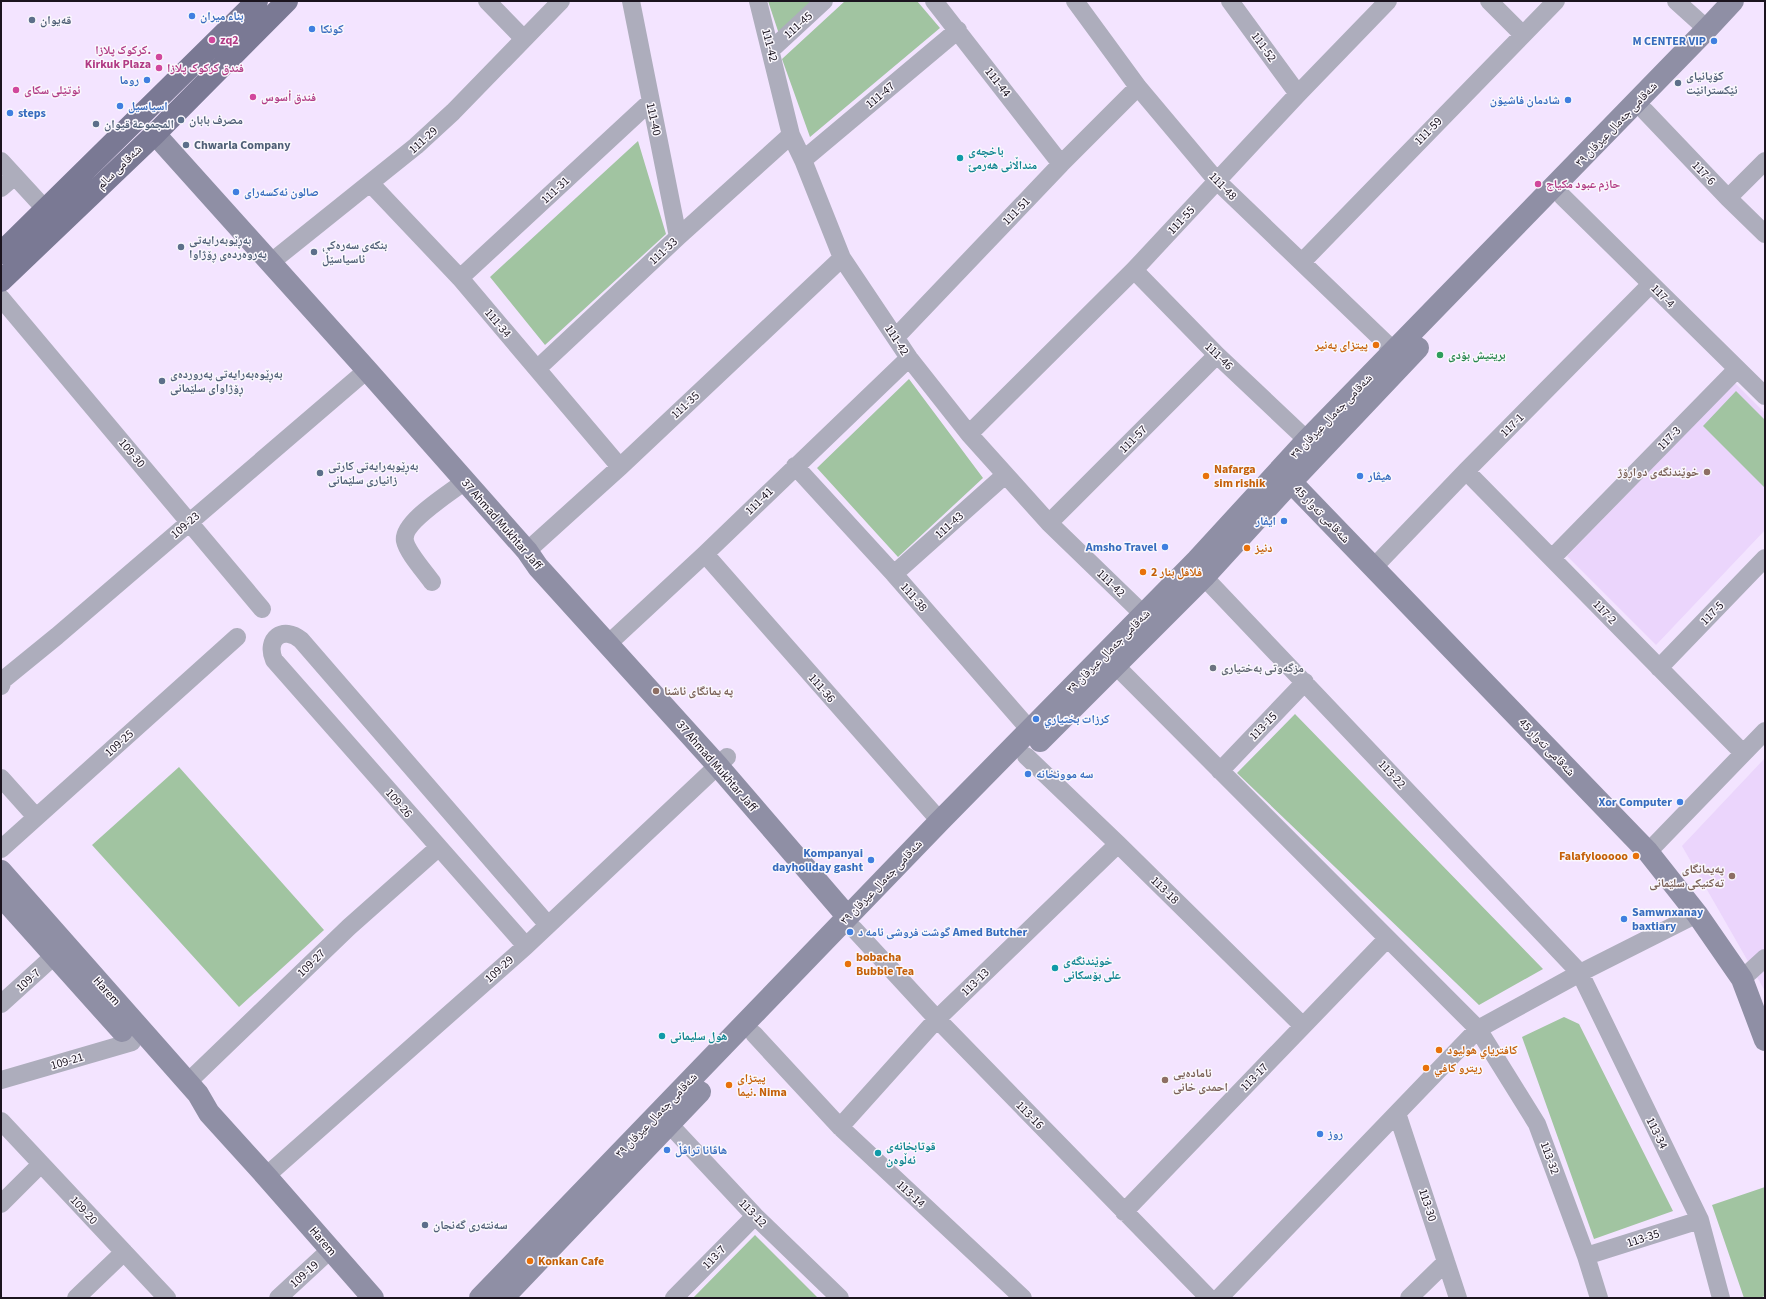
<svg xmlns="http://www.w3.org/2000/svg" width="1766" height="1299" viewBox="0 0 1766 1299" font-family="'Source Sans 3','Noto Naskh Arabic',sans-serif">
<rect width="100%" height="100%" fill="#f3e4ff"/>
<!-- built -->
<path fill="#ebd5fc" d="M1735,383L1765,413V530L1656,645L1567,556Z
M1765,758V991L1682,846Z"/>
<!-- green -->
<path fill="#a1c4a1" d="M768,1H814L779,34Z
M845,1H917L940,28L810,137L782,59Z
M638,141L666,234L545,345L490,277Z
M909,379L983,478L898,557L817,468Z
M1736,391L1765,420V488L1703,426Z
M1295,714L1543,969L1479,1005L1237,773Z
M179,767L324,930L239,1007L92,845Z
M1564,1017L1579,1024L1673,1211L1594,1239L1522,1037Z
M1765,1187V1296L1759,1298H1744L1712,1205Z
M755,1235L818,1298H693Z"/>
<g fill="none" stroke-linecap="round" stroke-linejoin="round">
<!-- street -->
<path stroke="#adadbc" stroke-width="18" d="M487,1L524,39
M631,1L678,237
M758,1L791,135L803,160L842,258L909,358L969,434L1049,523L1144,615
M934,1L1061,164
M1075,1L1138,87L1217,181L1394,351
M1230,1L1298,94
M1489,1L1522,34
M1676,1L1707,29
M771,50L824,1
M1645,111L1728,198L1765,234
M803,160L958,30
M1,161L46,210
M371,184L460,278L620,467
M1,188L15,176
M1562,196L1765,396
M1728,198L1765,161
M1302,262L1556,1
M270,263L416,146L453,112L561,1
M1134,270L1217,355L1307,440
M460,278L650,102
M1,298L262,609
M896,337L1061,164L1138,87
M537,369L678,237L791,135
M969,434L1134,270L1298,94L1388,1
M795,466L894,574L1030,730
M1466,471L1743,753
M1049,523L1217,355
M527,551L620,467L842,258
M705,554L940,821
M1552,558L1737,369
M1374,567L1466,471L1651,284
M894,574L1005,475
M1204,577L1580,973L1700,1220L1721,1298
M432,582C425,572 407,552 405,541C401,522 452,492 465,481
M609,643L705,554L909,358
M1115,665L1478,1029L1537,1124L1586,1256L1599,1298
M1659,668L1765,558
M1,686L3,680L57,636L367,370
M1026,756L1118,844L1303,1026
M1220,771L1305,682
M1,778L36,817
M1,849L237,637
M1648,852L1765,731
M854,929L937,1019L1209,1298
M526,946L274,660C265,639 283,625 301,640L548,925
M1742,979L1765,958
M1,1004L54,956
M754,1034L840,1127L1023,1298
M1,1080L132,1042
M188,1082L349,927L438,848
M1397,1113L1458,1298
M1,1121L167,1298
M669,1124L755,1216L840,1298
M840,1127L937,1019L1118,844
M266,1176L526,946L727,757
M1,1204L41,1164
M1124,1212L1384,942
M1586,1256L1700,1220
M76,1298L124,1252
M278,1298L330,1250
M674,1298L755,1216
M1219,1298L1478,1029L1580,973L1697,914
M1409,1298L1446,1262"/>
<!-- secondary -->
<path stroke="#8f8fa5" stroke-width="22" d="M155,134L367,370L527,551L538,567L718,766L847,916
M1291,482L1648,852L1697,914L1742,979L1765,1040
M1040,741L1204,577L1291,482L1418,348
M1,871L198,1094L209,1113L266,1176L373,1298
M1,896L122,1031
M480,1298L940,821L1197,560L1307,440L1707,29L1733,1
M503,1298L700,1092"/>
<!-- primary -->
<path stroke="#7a7994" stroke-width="22" d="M1,253L257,1
M1,281L155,134L287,1"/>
</g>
<!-- markers -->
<g fill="#3f7fe0" stroke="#faf7fd" stroke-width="1.5">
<circle cx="192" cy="16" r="4"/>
<circle cx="312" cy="29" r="4"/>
<circle cx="1714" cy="41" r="4"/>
<circle cx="147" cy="80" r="4"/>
<circle cx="1568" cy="100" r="4"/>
<circle cx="120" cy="106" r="4"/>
<circle cx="10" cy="113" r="4"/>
<circle cx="236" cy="192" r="4"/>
<circle cx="1360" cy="476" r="4"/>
<circle cx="1284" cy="521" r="4"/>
<circle cx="1165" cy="547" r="4"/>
<circle cx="1036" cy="719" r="4"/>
<circle cx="1028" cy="774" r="4"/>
<circle cx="1680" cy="802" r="4"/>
<circle cx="871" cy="860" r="4"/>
<circle cx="1624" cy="919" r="4"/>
<circle cx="850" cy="932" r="4"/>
<circle cx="1320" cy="1134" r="4"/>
<circle cx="667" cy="1150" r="4"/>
</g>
<g fill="#5c6f8a" stroke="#faf7fd" stroke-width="1.5">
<circle cx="32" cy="20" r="4"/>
<circle cx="1678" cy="83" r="4"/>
<circle cx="181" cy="120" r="4"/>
<circle cx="96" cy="124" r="4"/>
<circle cx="186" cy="145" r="4"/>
<circle cx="181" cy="247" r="4"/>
<circle cx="314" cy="252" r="4"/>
<circle cx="162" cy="381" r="4"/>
<circle cx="320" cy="473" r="4"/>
<circle cx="425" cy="1225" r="4"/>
</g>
<g fill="#d1479c" stroke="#faf7fd" stroke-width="1.5">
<circle cx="212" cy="40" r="4"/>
<circle cx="159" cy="57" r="4"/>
<circle cx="159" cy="68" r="4"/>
<circle cx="16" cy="90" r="4"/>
<circle cx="253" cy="97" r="4"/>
<circle cx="1538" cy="184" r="4"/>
</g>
<g fill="#0f9aa8" stroke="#faf7fd" stroke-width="1.5">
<circle cx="960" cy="158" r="4"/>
<circle cx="1055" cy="968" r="4"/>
<circle cx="662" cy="1036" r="4"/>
<circle cx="878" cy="1153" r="4"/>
</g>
<g fill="#e8710a" stroke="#faf7fd" stroke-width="1.5">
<circle cx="1376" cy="345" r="4"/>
<circle cx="1206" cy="476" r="4"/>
<circle cx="1247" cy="548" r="4"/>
<circle cx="1143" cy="572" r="4"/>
<circle cx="1636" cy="856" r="4"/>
<circle cx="848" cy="964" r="4"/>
<circle cx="1439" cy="1050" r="4"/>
<circle cx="1426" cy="1068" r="4"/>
<circle cx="729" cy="1085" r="4"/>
<circle cx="530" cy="1261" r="4"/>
</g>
<circle fill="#2e9e5b" stroke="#faf7fd" stroke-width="1.5" cx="1440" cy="355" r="4"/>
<g fill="#8d6e63" stroke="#faf7fd" stroke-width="1.5">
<circle cx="1707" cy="472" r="4"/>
<circle cx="656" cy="691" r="4"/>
<circle cx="1732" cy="876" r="4"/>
<circle cx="1165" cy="1080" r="4"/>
</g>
<circle fill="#6b7280" stroke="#faf7fd" stroke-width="1.5" cx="1213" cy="668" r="4"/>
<g text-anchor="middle" stroke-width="3" stroke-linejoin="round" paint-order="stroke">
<!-- shop labels -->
<g font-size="12" font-weight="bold" fill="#366cbe" stroke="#faf7fd" text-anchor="start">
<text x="200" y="20">بناء میران</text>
<text x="320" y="33">کونکا</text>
<text x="1706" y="45" text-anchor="end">M CENTER VIP</text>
<text x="139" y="84" text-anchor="end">روما</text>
<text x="1560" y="104" text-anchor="end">شادمان فاشیۆن</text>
<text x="128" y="110">اسیاسیل</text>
<text x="18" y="117">steps</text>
<text x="244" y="196">صالون ئەکسەرای</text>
<text x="1368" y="480">هيڤار</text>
<text x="1276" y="525" text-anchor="end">ايفار</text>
<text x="1157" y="551" text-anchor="end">Amsho Travel</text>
<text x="1044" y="723">كرزات بختياري</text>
<text x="1036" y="778">سه موونخانه</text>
<text x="1672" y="806" text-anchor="end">Xor Computer</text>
<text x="863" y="857" text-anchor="end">Kompanyai<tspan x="863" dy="14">dayholiday gasht</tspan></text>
<text x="1632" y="916">Samwnxanay<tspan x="1632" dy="14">baxtiary</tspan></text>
<text x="858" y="936">گوشت فروشی ئامه د Amed Butcher</text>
<text x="1328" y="1138">روز</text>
<text x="675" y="1154">هاڤانا تراڤڵ</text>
</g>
<!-- service labels -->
<g font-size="12" font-weight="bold" fill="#4e5e75" stroke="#faf7fd" text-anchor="start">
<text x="40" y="24">قەیوان</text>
<text x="1686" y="80">کۆپانیای<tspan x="1686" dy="14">ئێکسترانێت</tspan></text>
<text x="189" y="124">مصرف بابان</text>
<text x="104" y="128">المجموعة قیوان</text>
<text x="194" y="149">Chwarla Company</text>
<text x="189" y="244">بەڕێوبەرایەتی<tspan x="189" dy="14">پەروەردەی ڕۆژاوا</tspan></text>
<text x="322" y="249">بنکەی سەرەکی<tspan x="322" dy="14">ئاسیاسێڵ</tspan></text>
<text x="170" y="378">بەڕێوەبەرایەتی پەروردەی<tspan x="170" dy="14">ڕۆژاوای سلێمانی</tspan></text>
<text x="328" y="470">بەڕێوبەرایەتی کارتی<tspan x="328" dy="14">زانیاری سلێمانی</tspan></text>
<text x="433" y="1229">سەنتەری گەنجان</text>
</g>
<!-- street labels -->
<g font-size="12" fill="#1b141f" stroke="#faf7fd">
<text transform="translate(798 25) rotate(-42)" y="4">111-45</text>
<text transform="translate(770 45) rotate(76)" y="4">111-42</text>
<text transform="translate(1264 47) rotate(54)" y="4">111-52</text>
<text transform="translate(998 82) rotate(52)" y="4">111-44</text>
<text transform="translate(880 95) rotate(-40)" y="4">111-47</text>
<text transform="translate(654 119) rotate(78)" y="4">111-40</text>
<text transform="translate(1616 124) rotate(-46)" y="4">شەقامی جەمال عیرفان ٣٩</text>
<text transform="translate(1428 131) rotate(-46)" y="4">111-59</text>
<text transform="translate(423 140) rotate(-42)" y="4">111-29</text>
<text transform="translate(119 167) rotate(-44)" y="4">شەقامی سالم</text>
<text transform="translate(1704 173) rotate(46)" y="4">117-6</text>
<text transform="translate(1223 186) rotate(46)" y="4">111-48</text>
<text transform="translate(555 190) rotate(-43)" y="4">111-31</text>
<text transform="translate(1016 211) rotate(-46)" y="4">111-51</text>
<text transform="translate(1181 220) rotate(-47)" y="4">111-55</text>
<text transform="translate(663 251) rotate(-43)" y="4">111-33</text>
<text transform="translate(1663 296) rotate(45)" y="4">117-4</text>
<text transform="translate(498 323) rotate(50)" y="4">111-34</text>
<text transform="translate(897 340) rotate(57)" y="4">111-42</text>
<text transform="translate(1219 356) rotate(44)" y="4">111-46</text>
<text transform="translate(685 405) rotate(-43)" y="4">111-35</text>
<text transform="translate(1331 416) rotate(-46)" y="4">شەقامی جەمال عیرفان ٣٩</text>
<text transform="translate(1512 425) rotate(-45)" y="4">117-1</text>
<text transform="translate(1669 438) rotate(-46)" y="4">117-3</text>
<text transform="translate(1133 439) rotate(-45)" y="4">111-57</text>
<text transform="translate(132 453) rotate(50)" y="4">109-30</text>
<text transform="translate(759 501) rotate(-44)" y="4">111-41</text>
<text transform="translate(1322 514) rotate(46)" y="4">شەقامی تەوار 45</text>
<text transform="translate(502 524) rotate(49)" y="4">37 Ahmad Mukhtar Jaff</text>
<text transform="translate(185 525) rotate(-41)" y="4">109-23</text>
<text transform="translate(949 525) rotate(-42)" y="4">111-43</text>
<text transform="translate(1111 583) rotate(44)" y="4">111-42</text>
<text transform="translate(914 597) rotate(49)" y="4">111-38</text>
<text transform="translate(1605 612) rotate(46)" y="4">117-2</text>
<text transform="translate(1712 613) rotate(-46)" y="4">117-5</text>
<text transform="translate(1108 651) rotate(-45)" y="4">شەقامی جەمال عیرفان ٣٩</text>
<text transform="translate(822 688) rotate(49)" y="4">111-36</text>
<text transform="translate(1263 726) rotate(-46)" y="4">113-15</text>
<text transform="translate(119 743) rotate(-42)" y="4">109-25</text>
<text transform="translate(1547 747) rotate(46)" y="4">شەقامی تەوار 45</text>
<text transform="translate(717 766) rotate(49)" y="4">37 Ahmad Mukhtar Jaff</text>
<text transform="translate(1392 774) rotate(47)" y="4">113-22</text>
<text transform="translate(399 803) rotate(49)" y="4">109-26</text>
<text transform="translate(881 882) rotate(-46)" y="4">شەقامی جەمال عیرفان ٣٩</text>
<text transform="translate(1165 890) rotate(44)" y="4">113-18</text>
<text transform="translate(311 963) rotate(-44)" y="4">109-27</text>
<text transform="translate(499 969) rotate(-42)" y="4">109-29</text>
<text transform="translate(28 980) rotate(-42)" y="4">109-7</text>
<text transform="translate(975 982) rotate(-44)" y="4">113-13</text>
<text transform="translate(107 991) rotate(48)" y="4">Harem</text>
<text transform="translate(67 1061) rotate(-16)" y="4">109-21</text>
<text transform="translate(1254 1077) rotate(-46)" y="4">113-17</text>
<text transform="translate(656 1115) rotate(-46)" y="4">شەقامی جەمال عیرفان ٣٩</text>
<text transform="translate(1030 1115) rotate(46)" y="4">113-16</text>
<text transform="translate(1657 1133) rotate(64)" y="4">113-34</text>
<text transform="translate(1550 1158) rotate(70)" y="4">113-32</text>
<text transform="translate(911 1194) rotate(43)" y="4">113-14</text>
<text transform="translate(1428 1205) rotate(72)" y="4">113-30</text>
<text transform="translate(84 1210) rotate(47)" y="4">109-20</text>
<text transform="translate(753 1213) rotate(46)" y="4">113-12</text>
<text transform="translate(1643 1238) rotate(-18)" y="4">113-35</text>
<text transform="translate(323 1241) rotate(49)" y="4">Harem</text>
<text transform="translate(714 1257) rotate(-46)" y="4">113-7</text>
<text transform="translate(304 1274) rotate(-42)" y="4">109-19</text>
</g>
<!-- hotel labels -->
<g font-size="12" font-weight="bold" fill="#b23c85" stroke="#faf7fd" text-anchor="start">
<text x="220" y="44">zq2</text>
<text x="151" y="54" text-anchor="end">کرکوک پلازا.<tspan x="151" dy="14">Kirkuk Plaza</tspan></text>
<text x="167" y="72">فندق کرکوک پلازا</text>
<text x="24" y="94">ئوتێلی سکای</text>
<text x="261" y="101">فندق أسوس</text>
<text x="1546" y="188">حازم عبود مكياج</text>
</g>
<!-- culture labels -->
<g font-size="12" font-weight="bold" fill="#0d838f" stroke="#faf7fd" text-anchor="start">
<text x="968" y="155">باخچەی<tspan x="968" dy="14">منداڵانی هەرمێ</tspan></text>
<text x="1063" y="965">خوێندنگەی<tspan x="1063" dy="14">علی بۆسکانی</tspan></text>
<text x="670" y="1040">هول سليمانى</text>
<text x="886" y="1150">قوتابخانەی<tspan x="886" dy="14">ئەڵوەن</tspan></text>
</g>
<!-- food labels -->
<g font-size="12" font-weight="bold" fill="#c56008" stroke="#faf7fd" text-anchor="start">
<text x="1368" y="349" text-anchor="end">پیتزای پەنیر</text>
<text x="1214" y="473">Nafarga<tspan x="1214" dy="14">sim rishik</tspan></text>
<text x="1255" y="552">دنيز</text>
<text x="1151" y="576">فلافل بنار 2</text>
<text x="1628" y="860" text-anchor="end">Falafylooooo</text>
<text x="856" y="961">bobacha<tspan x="856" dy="14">Bubble Tea</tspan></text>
<text x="1447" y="1054">كافترياي هوليود</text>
<text x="1434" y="1072">ريترو كافي</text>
<text x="737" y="1082">پیتزای<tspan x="737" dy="14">نیما. Nima</tspan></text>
<text x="538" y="1265">Konkan Cafe</text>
</g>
<!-- leisure labels -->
<g font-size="12" font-weight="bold" fill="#27864d" stroke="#faf7fd" text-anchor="start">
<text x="1448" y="359">بریتیش بۆدی</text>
</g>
<!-- education labels -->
<g font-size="12" font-weight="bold" fill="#785e54" stroke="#faf7fd" text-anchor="end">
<text x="1699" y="476">خوێندنگەی دواڕۆژ</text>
<text x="664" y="695" text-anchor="start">په یمانگای ئاشنا</text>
<text x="1724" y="873">پەیمانگای<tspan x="1724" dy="14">تەکنیکی سلێمانی</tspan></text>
<text x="1173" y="1077" text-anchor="start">ئامادەیی<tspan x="1173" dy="14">احمدی خانی</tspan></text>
</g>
<!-- worship labels -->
<g font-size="12" font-weight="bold" fill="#5b616d" stroke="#faf7fd" text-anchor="start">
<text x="1221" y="672">مزگەوتی بەختیاری</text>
</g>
</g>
<!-- border -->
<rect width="1766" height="1299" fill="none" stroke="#1b141f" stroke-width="4"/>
</svg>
